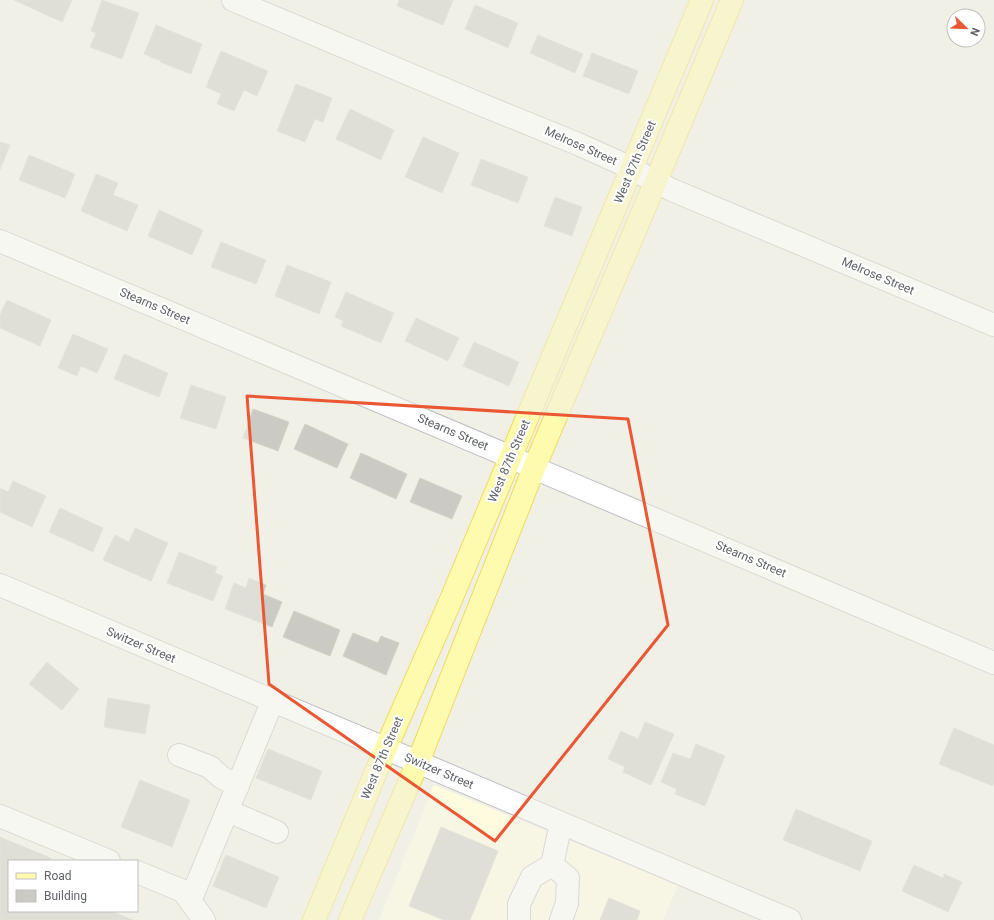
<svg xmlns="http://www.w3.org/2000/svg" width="994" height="920" viewBox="0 0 994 920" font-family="Roboto,sans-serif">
<rect width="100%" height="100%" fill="#f1f0e7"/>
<!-- commercial -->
<path fill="#fefbdf" d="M434,785L678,885L663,920H379Z"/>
<!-- building -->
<path fill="#cccac4" stroke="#d6d3c5" d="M14,0H72L62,22Z
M102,0L139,13L122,59L90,47L96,33L91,31Z
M399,0H453L443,25L397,6Z
M475,5L518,23L508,48L465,29Z
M156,25L202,44L191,74L160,62L161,61L144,54Z
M538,35L583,54L575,73L530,53Z
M221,51L268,71L257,96L244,90L234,111L217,104L221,94L206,87Z
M592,53L638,71L629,94L583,76Z
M296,84L332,98L323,122L315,119L305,142L277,131Z
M350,109L394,130L381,160L336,139Z
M423,137L459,153L442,193L405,177Z
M0,142L10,145L0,170Z
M29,155L75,174L65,198L19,180Z
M481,159L528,177L518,203L471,185Z
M96,174L118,183L113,195L138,205L127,231L81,211Z
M555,197L582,207L572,236L544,226Z
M159,210L203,230L192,255L148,236Z
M221,242L266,260L256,284L211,267Z
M287,265L331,282L319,314L275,296Z
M346,292L394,313L381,343L341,326L343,321L335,317Z
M7,300L51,320L40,346L0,328V315Z
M416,318L459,338L448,361L405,341Z
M73,334L108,349L97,373L81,366L77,376L58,368Z
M474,342L519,362L509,386L463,366Z
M124,354L168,373L159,397L114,379Z
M191,385L226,397L216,429L180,418Z
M253,409L289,422L278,451L243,438Z
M305,424L348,444L337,468L294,449Z
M361,453L407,474L396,499L350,478Z
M420,478L462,496L452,519L410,502Z
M13,481L46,496L32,527L0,512V488L8,492Z
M60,508L103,528L93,552L49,532Z
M135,528L168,543L151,581L103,560L115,535L129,542Z
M179,552L217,567L215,573L223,576L213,601L167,583Z
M249,578L266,585L263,594L282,602L272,627L225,609L234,583L246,588Z
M294,611L340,630L330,656L283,637Z
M353,633L378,643L381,636L399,643L386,675L343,656Z
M47,662L79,689L62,710L29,684Z
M108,698L150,705L145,734L104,727Z
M645,722L674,734L651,785L623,772L625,767L608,759L621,731L638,739Z
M954,728L994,745V783L993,786L939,764Z
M696,744L725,756L705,806L675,794L677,789L661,782L673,753L690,759Z
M268,749L322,771L311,800L256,778Z
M140,780L190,800L172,847L121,827Z
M796,809L872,841L860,871L783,840Z
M441,827L498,851L470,920H444L409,906Z
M0,837L51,858L50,861H9V911H111L133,920H0Z
M226,855L279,877L266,908L213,886Z
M914,865L943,878L944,874L962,882L948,912L902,891Z
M609,898L640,911L637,920H600Z"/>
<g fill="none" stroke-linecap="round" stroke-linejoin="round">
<defs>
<path id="minor" d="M233,0L475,102L578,144L618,162L672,190L994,325
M0,241L511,457L534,468L994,663
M0,585L790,920
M179,755L210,767L221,777L238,786
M228,811L277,832
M0,816L109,861
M552,865L568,878L567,903L561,920
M137,872L183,891L204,920
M190,901L273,700
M519,920V904L532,877L552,865L561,823"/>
<path id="major" d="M314,920L386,748L450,602L702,0
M350,920L418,762L534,468L656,181L732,0"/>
</defs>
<!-- minor casing -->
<use href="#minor" stroke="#bcbec3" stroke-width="24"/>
<!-- major casing -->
<use href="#major" stroke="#f3db5e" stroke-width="24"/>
<!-- minor -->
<use href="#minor" stroke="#fff" stroke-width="22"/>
<!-- major -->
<use href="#major" stroke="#fffbae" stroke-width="22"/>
</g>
<!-- marked area -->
<path d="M0 0H994V920H0ZM247,396L628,419L668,625L495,841L269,684Z" fill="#f1f0e7" fill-opacity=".55" fill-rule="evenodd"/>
<path fill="none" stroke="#eb5733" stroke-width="3" stroke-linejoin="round" d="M247,396L628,419L668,625L495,841L269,684Z"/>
<g text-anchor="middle" stroke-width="4" stroke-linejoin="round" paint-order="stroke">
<!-- street labels -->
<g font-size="12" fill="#5f6268" stroke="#fff">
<text transform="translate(581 146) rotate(24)" y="4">Melrose Street</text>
<text transform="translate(635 162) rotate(-67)" y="4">West 87th Street</text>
<text transform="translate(878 276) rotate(23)" y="4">Melrose Street</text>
<text transform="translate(155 306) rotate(23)" y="4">Stearns Street</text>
<text transform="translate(453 432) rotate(23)" y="4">Stearns Street</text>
<text transform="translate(509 461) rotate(-67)" y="4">West 87th Street</text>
<text transform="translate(751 559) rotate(23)" y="4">Stearns Street</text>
<text transform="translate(141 645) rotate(23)" y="4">Switzer Street</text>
<text transform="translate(382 758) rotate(-67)" y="4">West 87th Street</text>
<text transform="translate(439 771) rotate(23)" y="4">Switzer Street</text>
</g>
</g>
<!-- legend -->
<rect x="8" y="860" width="130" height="52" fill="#ffffff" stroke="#bfc0c3"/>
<rect x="16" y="873" width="20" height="6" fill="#fffbae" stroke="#bfc0c3"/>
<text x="44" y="880" font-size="12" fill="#5f6268">Road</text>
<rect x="16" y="890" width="20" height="12" fill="#cccac4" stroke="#bfc0c3"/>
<text x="44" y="900" font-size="12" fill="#5f6268">Building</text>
<!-- north arrow -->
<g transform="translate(966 28) rotate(113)"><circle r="19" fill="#ffffff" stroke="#bfc0c3"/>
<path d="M0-3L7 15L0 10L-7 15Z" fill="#eb5733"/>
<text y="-6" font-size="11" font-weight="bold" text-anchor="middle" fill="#5f6268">N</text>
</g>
</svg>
